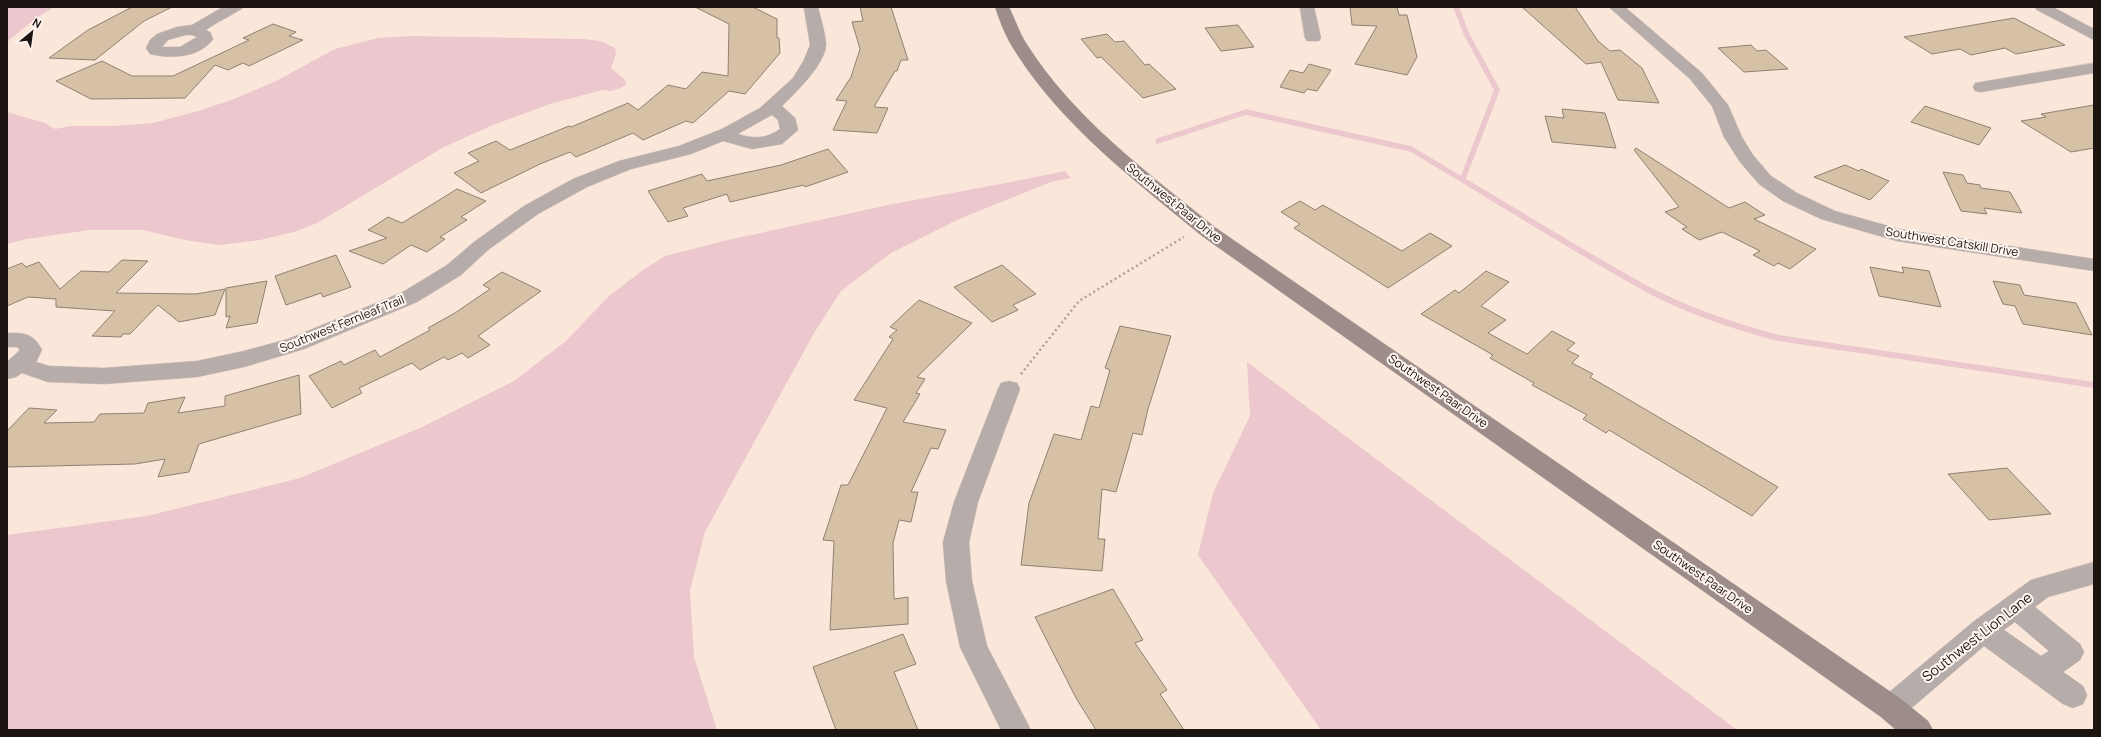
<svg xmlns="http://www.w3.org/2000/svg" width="2101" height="737" viewBox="0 0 2101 737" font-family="Manrope,sans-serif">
<rect width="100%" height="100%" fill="#fbe6da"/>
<!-- water -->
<path fill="#ecc7cd" d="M7,7H54L36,18L7,42Z
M411,36L583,39L601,41L615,48L616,54L611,68L625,80L626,85L618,89L611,91L602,90L550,104L493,125L444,147L317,223L294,232L260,240L219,245L185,240L143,230H90L26,239L7,244V112L45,123L55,129L71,126H113L153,123L198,111L234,99L276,81L335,49L378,38Z
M1065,171L1071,178L1051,182L959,219L891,253L841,291L814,333L705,532L690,590L694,657L717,730H7V535L147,516L300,478L420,428L514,381L566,341L609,296L643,270L665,256L728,240L893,204L1011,182Z
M1247,362L1737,730H1321L1198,555L1213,493L1250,416Z"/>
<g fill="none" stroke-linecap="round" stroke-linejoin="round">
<!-- stream-far1 -->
<path stroke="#ecc7cd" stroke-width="5.5" d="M1456,7L1467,35L1497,90L1463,178
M1158,141L1246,112L1411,149L1486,194"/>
<!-- stream -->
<path stroke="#ecc7cd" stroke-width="6" d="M1484,193C1538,225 1592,259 1647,289C1688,311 1733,326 1778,338L2094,385"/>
</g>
<!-- building -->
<path fill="#d6c0a6" stroke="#8f8272" d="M132,7H172L144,21L95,60L49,58L88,30Z
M695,7H753L777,19V38H779L780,53L745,94L729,91L693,123L686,121L643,140L633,133L576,157L570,152L540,164L481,193L454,173L479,161L468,153L496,141L510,150L569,126L571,127L628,103L638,110L668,85L686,89L702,72L728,76L729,24Z
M860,7H891L908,60H901L897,71H895L874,107L888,108L877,133L833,130L847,101L836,100L851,77L860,49L852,22L863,21Z
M1350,7H1397L1399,15H1407L1417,57L1407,75L1355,64L1377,26L1352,25Z
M1522,7H1575L1598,41L1610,51L1620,50L1642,68L1659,103L1618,100L1601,62L1586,64Z
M2014,18L2065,45L2016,54L2005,48L1971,55L1960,49L1932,54L1904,37Z
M273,24L296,32L289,36L303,40L249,66L243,63L228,70L215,65L185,98L91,99L56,81L102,61L132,76H173L249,40L243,38Z
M1238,25L1254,47L1221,51L1205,28Z
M1107,34L1115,42L1124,41L1145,65L1149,64L1176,89L1143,98L1101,57L1097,58L1081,39Z
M1751,45L1757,51L1766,50L1788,69L1744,72L1718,48Z
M1309,64L1331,70L1317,91L1307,89L1304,93L1280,87L1290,70L1303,73Z
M2094,105V148L2071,152L2021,121L2046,117L2041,114Z
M1925,106L1991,128L1979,145L1911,122Z
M1562,109L1605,113L1616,148L1552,142L1545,116L1564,118Z
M1636,148L1729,208L1745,202L1765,215L1754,219L1816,249L1790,269L1778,263L1774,266L1753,255L1760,251L1722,232L1699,240L1682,229L1687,227L1665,212L1679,207L1634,150Z
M828,149L848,172L805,187L804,185L730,202L727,194L683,208L688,216L668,222L648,191L702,174L707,181L781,165Z
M1845,165L1859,171L1861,169L1889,181L1870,200L1814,177Z
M1943,172L1963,175L1967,183L1980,185L1981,188L2010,192L2022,213L1984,208L1987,214L1961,211Z
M457,189L486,201L461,217L467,220L440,237L445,239L427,252L411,245L383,264L349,251L387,238L368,230L388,217L402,223Z
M1300,201L1315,210L1323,205L1402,251L1430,233L1452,246L1388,288L1294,228L1300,224L1281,212Z
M336,255L351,287L323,297L321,293L286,305L275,276Z
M122,260L148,261L116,293L196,294L225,289L215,315L179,322L158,305L130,334H123L121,337L92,336L115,311L56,307V299L28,297L7,306V269L22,263L26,267L39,262L60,289L81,271L109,272Z
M1002,265L1036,294L1013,305L1018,310L992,322L954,287Z
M1870,267L1904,273L1902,267L1929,271L1941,307L1879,296Z
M1486,271L1509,282L1481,306L1506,320L1488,333L1527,354L1552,331L1575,343L1567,350L1579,356L1572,363L1593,374L1590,377L1778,487L1752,516L1609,430L1606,433L1583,419L1587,415L1532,385L1534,383L1490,358L1493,355L1421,314L1455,290L1459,293Z
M502,272L541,291L478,336L490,345L468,358L462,353L448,360L444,357L420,370L412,363L359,388L362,393L332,408L309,376L341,361L344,365L375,350L380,357L430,330L428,328L455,313L490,289L483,285Z
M267,281L257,323L226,328L230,316L226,317V288Z
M1993,281L2020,285L2024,295L2076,303L2092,335L2023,324L2015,306L2003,304Z
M919,300L972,323L917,377L925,379L916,393L920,394L903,422L946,430L938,449L931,448L911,492H918L911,522L899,520L893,543L894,599L908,597V624L830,630L834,541L823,540L841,485H848L887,408L854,400L893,339L889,337L897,330L890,327Z
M1120,326L1171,336L1148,409L1142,435L1133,433L1116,492L1102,489L1098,539H1105L1102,571L1021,565L1029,503L1054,434L1081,440L1091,406L1099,408L1110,370L1105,368Z
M299,375L301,414L199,444L189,472L158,477L165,459L135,464L7,467V431L29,408L57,410L44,423L94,422L100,414L144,413L148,403L185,397L178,413L225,406V396Z
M2007,468L2051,514L1989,520L1948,474Z
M1113,589L1143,640L1135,643L1167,690L1160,694L1184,730H1096L1076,698L1035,617Z
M903,634L916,664L894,672L918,730H836L813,667Z"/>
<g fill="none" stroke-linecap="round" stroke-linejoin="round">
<defs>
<path id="street" d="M223,7H244C243,9 212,25 206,30L210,32L213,39C200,58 170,59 150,54L146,48L150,40L157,34L177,27L192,25ZM186,35H192L197,37L180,47H162L168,40Z
M804,7H818C821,19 825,32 826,44C826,64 795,93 782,106L795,118L798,130L782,144L752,149L723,141L691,154L631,169L587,187L538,214L488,250L461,275L417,302L304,349L244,367L197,377L104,384L48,382L22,373L16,377L7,379V362L20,350L17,347H7V333C25,333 33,333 42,350L36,362L49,366L104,368L197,361L244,351L288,339L403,292L447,265L474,242L524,206L573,179L619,161L679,146L722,129L760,108L793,78L804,60L810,45ZM772,115L778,120L780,129C766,139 754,139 738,134Z
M1300,7H1314L1321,38L1319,41H1307L1305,38Z
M1609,7H1625L1702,73L1728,105L1742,137L1753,155L1771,176L1797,193L1835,211L1899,229L2094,259V271L1897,241L1821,219L1783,201L1759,184L1740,162L1724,137L1712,106L1690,79Z
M2035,7H2053L2094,29V40L2037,10Z
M2094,63V73L1981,92L1975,91L1973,87L1975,83L1981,82Z
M1009,381L1017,383L1020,389L978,502L969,542L972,581L987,646L1031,730H1001L960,647L946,581L943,542L954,502L998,389L1001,383Z
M2094,562V584L2048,597L2035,607L2080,644L2084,652L2080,660L2063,672L2083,686L2087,695L2083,704L2073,708L2063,704L1984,646L1901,717L1891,721L1881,717L1877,708L1881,699L1973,622L2031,580ZM2015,622L2049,651L2041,656L2004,630Z"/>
<path id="secondary" d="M995,7H1009C1015,19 1019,32 1026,43C1073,118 1148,173 1216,228L1901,699L1928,721L1933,730H1896L1881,717L1202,236C1133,179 1057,122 1010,43C1004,32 999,19 995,7Z"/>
</defs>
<!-- street casing -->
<use href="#street" stroke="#d7c4ba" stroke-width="1"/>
<!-- secondary casing -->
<use href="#secondary" stroke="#d7c4ba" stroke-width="1"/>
<!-- path -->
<path stroke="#b0a096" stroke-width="2.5" stroke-dasharray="2 3" stroke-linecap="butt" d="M1021,374L1079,301L1184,237"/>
<!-- street -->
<use href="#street" fill="#b6acaa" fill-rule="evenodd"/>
<!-- secondary -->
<use href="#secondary" fill="#9c8d8a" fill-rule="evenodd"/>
</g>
<g text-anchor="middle" stroke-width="4" stroke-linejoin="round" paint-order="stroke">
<!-- street labels -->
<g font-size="12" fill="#1b1410" stroke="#fff6f1">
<text transform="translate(1174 203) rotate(39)" y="4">Southwest Paar Drive</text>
<text transform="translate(1952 242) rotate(9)" y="4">Southwest Catskill Drive</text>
<text transform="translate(342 324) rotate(-22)" y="4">Southwest Fernleaf Trail</text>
<text transform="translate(1438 391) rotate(35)" y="4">Southwest Paar Drive</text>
<text transform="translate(1703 577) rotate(35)" y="4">Southwest Paar Drive</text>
</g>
<!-- near-street labels -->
<g font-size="14" fill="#1b1410" stroke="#fff6f1">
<text transform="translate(1977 637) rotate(-38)" y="5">Southwest Lion Lane</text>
</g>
</g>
<!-- border -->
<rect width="2101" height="737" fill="none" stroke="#1b1410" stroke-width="16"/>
<!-- north arrow -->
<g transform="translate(32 32) rotate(29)" stroke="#fff6f1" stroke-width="3" paint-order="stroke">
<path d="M0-3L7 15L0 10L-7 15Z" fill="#1b1410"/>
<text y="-6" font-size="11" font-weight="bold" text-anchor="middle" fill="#1b1410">N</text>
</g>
</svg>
